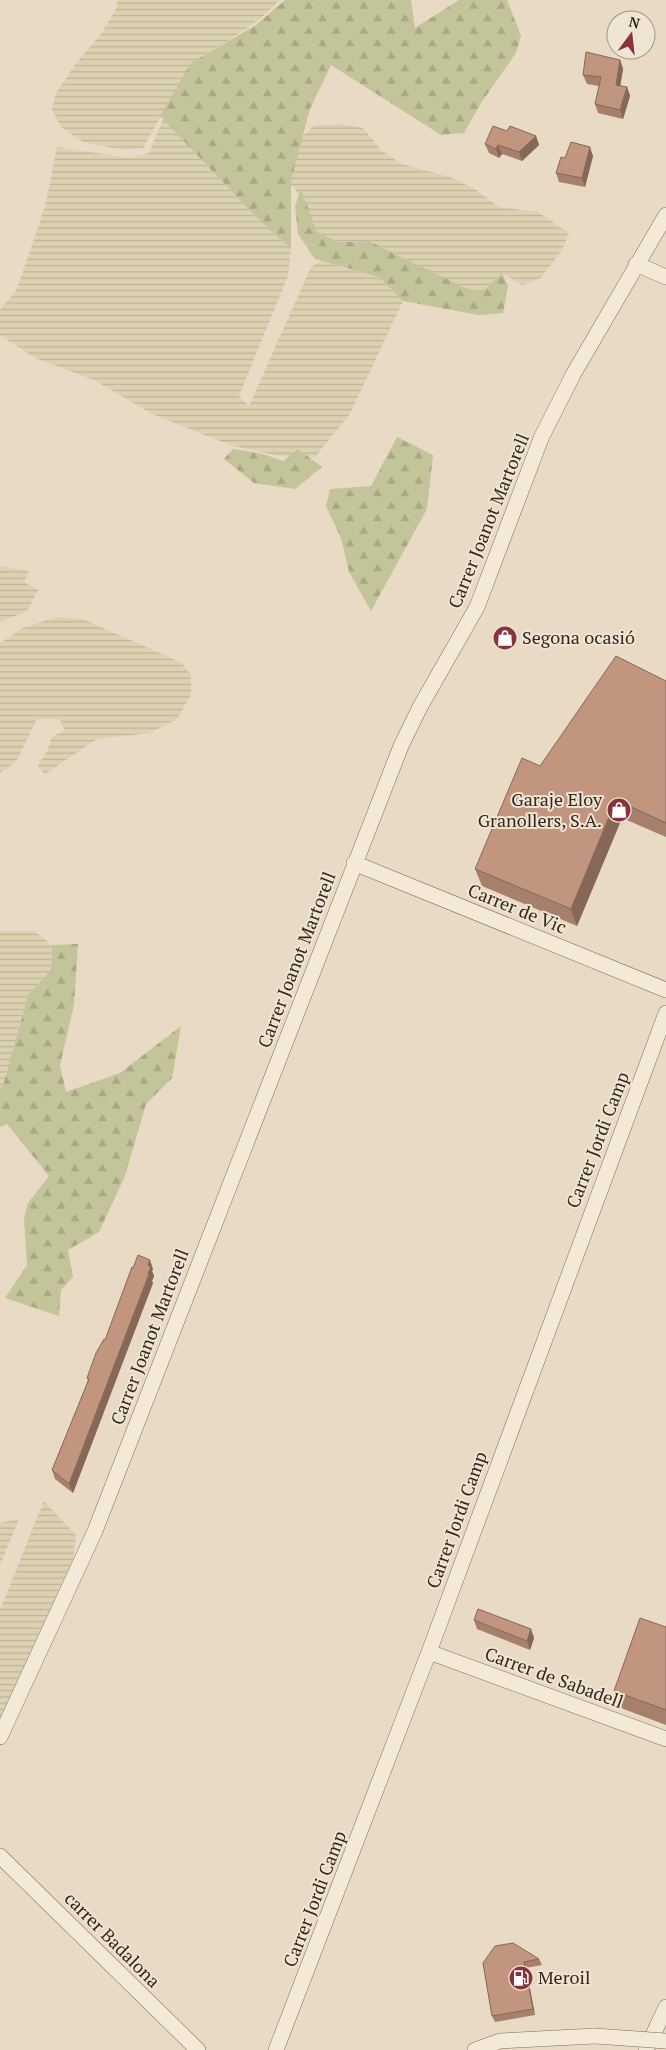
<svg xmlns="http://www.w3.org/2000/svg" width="666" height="2050" viewBox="0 0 666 2050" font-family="'PT Serif',serif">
<defs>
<pattern id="farmland-rules" width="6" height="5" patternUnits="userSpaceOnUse" patternTransform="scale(1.25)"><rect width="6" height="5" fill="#dcd2b2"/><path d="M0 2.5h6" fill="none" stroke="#bdb499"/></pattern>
<pattern id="forest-firs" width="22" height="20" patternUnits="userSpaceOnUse" patternTransform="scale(1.25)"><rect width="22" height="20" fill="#c3c499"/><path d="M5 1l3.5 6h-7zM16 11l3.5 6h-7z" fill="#a8a883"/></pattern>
</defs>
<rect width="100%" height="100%" fill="#e8dac4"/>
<!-- farmland -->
<path fill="url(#farmland-rules)" d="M117,0H280L260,19L220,46L191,63L143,148L124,150L83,142L61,127L52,110L56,93L78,61L101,34L117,7Z
M163,119L257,218L291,249L288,276L239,396L249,406L311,267L321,261L379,277L403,301L350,414L315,457L279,456L230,445L152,414L94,380L35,358L0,335V310L17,289L45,207L57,147L130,158L149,153Z
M340,124L363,128L382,151L402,164L450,177L475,189L499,207L538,212L569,233L562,250L541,278L522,285L502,273L483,291L465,288L369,241L339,242L317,232L312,219L295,189L286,180L293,144L315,125Z
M0,566L29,571L24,582L38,590L27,611L0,622Z
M57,617L83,619L182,663L191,675V695L177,719L150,733L97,739L45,774L38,766L48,749L52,737L65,730L59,719H37L16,762L0,773V643L23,628Z
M0,931H34L52,945L51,970L28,995L3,1086L0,1088Z
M44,1501L76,1535L73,1559L0,1719V1610Z
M19,1519L0,1565V1523Z"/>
<!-- forest -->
<path fill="url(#forest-firs)" d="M285,0H411L415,28L459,0H507L521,36L516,53L481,103L464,133L441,135L331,65L310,109L291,180V249L257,218L160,116L191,63L256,25Z
M301,189L317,232L339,242L369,241L465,288L483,291L502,273L508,286L503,313L479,315L403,301L379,277L315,259L298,234L295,206Z
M397,437L433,455L427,509L371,611L349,572L341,538L326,506L330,489L371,486Z
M233,449L263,454L283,461L298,449L322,467L295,489L254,483L224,459Z
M78,944L74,1005L60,1065L66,1092L120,1073L181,1026L172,1078L146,1104L125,1176L99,1232L68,1250L73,1277L61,1290L59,1316L5,1298L27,1265L24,1218L28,1203L49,1176L7,1124L0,1127V1088L3,1086L28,995L51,970L52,945Z"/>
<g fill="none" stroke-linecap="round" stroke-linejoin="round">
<defs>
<path id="minor" d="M636,264L666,277
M354,863L666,990
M429,1652L666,1739
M0,1737L95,1531L401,746L420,707L477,607L542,436L574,373L666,215
M0,1856L198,2050
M276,2050L429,1652L666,1013
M475,2050L500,2041L595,2036
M646,2050L666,2007"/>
</defs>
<!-- minor casing -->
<use href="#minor" stroke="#806c5d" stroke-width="16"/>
<!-- minor -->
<use href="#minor" stroke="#f4e8d6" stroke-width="15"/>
<defs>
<path id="minor-bridge" d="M595,2036L666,2041"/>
</defs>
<!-- minor-bridge casing -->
<use href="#minor-bridge" stroke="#806c5d" stroke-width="16" stroke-linecap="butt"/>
<!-- minor-bridge -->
<use href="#minor-bridge" stroke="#f4e8d6" stroke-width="15"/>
</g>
<!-- wall -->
<path fill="#a6806c" d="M620,60L623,69L620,86L627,87L630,96L623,119L598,113L595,104L599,86L587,84L583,75Z
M507,131L536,136L539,145L522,161L502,154L499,158L489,153L485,144Z
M593,156L585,187L559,182L556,173L565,158Z
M666,681V837L622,818L577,926L482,886L475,869L540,766Z
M133,1268L153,1269L152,1271L154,1276L152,1281L153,1283L73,1493L55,1479L52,1470L88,1381L87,1378L105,1340Z
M474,1620L531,1629L534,1638L530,1650L477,1629Z
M666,1627V1725L621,1708L614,1691Z
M539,1959L542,1965L526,1968L535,2015L495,2022L492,2016L483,1963Z"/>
<!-- shaded-wall -->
<path fill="#876858" d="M620,60L623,69L619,94L616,85Z
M627,87L630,96L623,119L620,110Z
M536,136L539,145L522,161L519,152Z
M498,145L502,154L499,158L496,149Z
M590,147L593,156L585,187L582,178Z
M616,800L622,818L577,926L571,909Z
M150,1260L153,1269L152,1271L154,1276L152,1281L153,1283L73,1493L69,1484L148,1273V1265Z
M531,1629L534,1638L530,1650L527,1641Z
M524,1962L526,1968L535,2015L533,2009Z"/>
<!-- building -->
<path fill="#c1957e" stroke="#876858" d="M586,52L620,60L616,85L627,87L620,110L595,104L601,77L583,75Z
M493,126L507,131L510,126L536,136L519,152L498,145L496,149L485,144Z
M571,142L590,147L582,178L556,173L561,157L565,158Z
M616,656L666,681V823L616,800L571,909L475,869L522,758L540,766Z
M138,1255L150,1260L148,1265L151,1267L148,1273L149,1274L69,1484L52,1470L89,1379L87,1378L96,1353L104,1339L105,1340L132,1267L133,1268Z
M478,1609L531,1629L527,1641L474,1620Z
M640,1618L666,1627V1710L614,1691Z
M513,1943L539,1959L524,1962L533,2009L492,2016L483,1963L495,1946Z"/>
<!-- icons -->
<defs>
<symbol id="shop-disc" viewBox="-11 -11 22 22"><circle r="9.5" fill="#87343c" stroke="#f0e5d2"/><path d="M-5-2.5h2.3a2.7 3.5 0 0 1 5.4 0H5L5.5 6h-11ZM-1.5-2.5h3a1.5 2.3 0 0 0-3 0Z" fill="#fff"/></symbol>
<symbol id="fuel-disc" viewBox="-11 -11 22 22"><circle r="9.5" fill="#87343c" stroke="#f0e5d2"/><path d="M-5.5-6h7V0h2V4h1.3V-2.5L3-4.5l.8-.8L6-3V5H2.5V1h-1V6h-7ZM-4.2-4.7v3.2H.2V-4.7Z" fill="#fff"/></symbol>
</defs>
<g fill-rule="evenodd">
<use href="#shop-disc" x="491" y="624" width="28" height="28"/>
<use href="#shop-disc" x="605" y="796" width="28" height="28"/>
<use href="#fuel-disc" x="507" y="1964" width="28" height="28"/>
</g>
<g text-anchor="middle" stroke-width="4" stroke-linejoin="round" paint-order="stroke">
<!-- street labels -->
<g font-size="18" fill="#32261f" stroke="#f0e5d2">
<text transform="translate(489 521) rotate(-68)" y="6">Carrer Joanot Martorell</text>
<text transform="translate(517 909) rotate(22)" y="6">Carrer de Vic</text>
<text transform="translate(297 960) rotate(-69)" y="6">Carrer Joanot Martorell</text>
<text transform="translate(598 1140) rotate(-69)" y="6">Carrer Jordi Camp</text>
<text transform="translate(150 1337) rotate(-69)" y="6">Carrer Joanot Martorell</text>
<text transform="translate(457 1520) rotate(-70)" y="6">Carrer Jordi Camp</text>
<text transform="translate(554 1678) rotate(20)" y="6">Carrer de Sabadell</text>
<text transform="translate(315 1899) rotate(-69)" y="6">Carrer Jordi Camp</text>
<text transform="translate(112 1940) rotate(45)" y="6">carrer Badalona</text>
</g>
<!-- poi labels -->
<g font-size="18" fill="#32261f" stroke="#f0e5d2" text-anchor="start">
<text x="522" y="644">Segona ocasió</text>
<text x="602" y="806" text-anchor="end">Garaje Eloy<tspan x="602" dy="21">Granollers, S.A.</tspan></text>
<text x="538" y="1984">Meroil</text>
</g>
</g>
<!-- north arrow -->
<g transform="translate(631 35) rotate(15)"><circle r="24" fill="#f0e5d2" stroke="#a4998a"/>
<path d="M0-4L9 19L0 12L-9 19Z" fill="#87343c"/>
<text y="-8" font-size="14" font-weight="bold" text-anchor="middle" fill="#32261f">N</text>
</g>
</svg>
